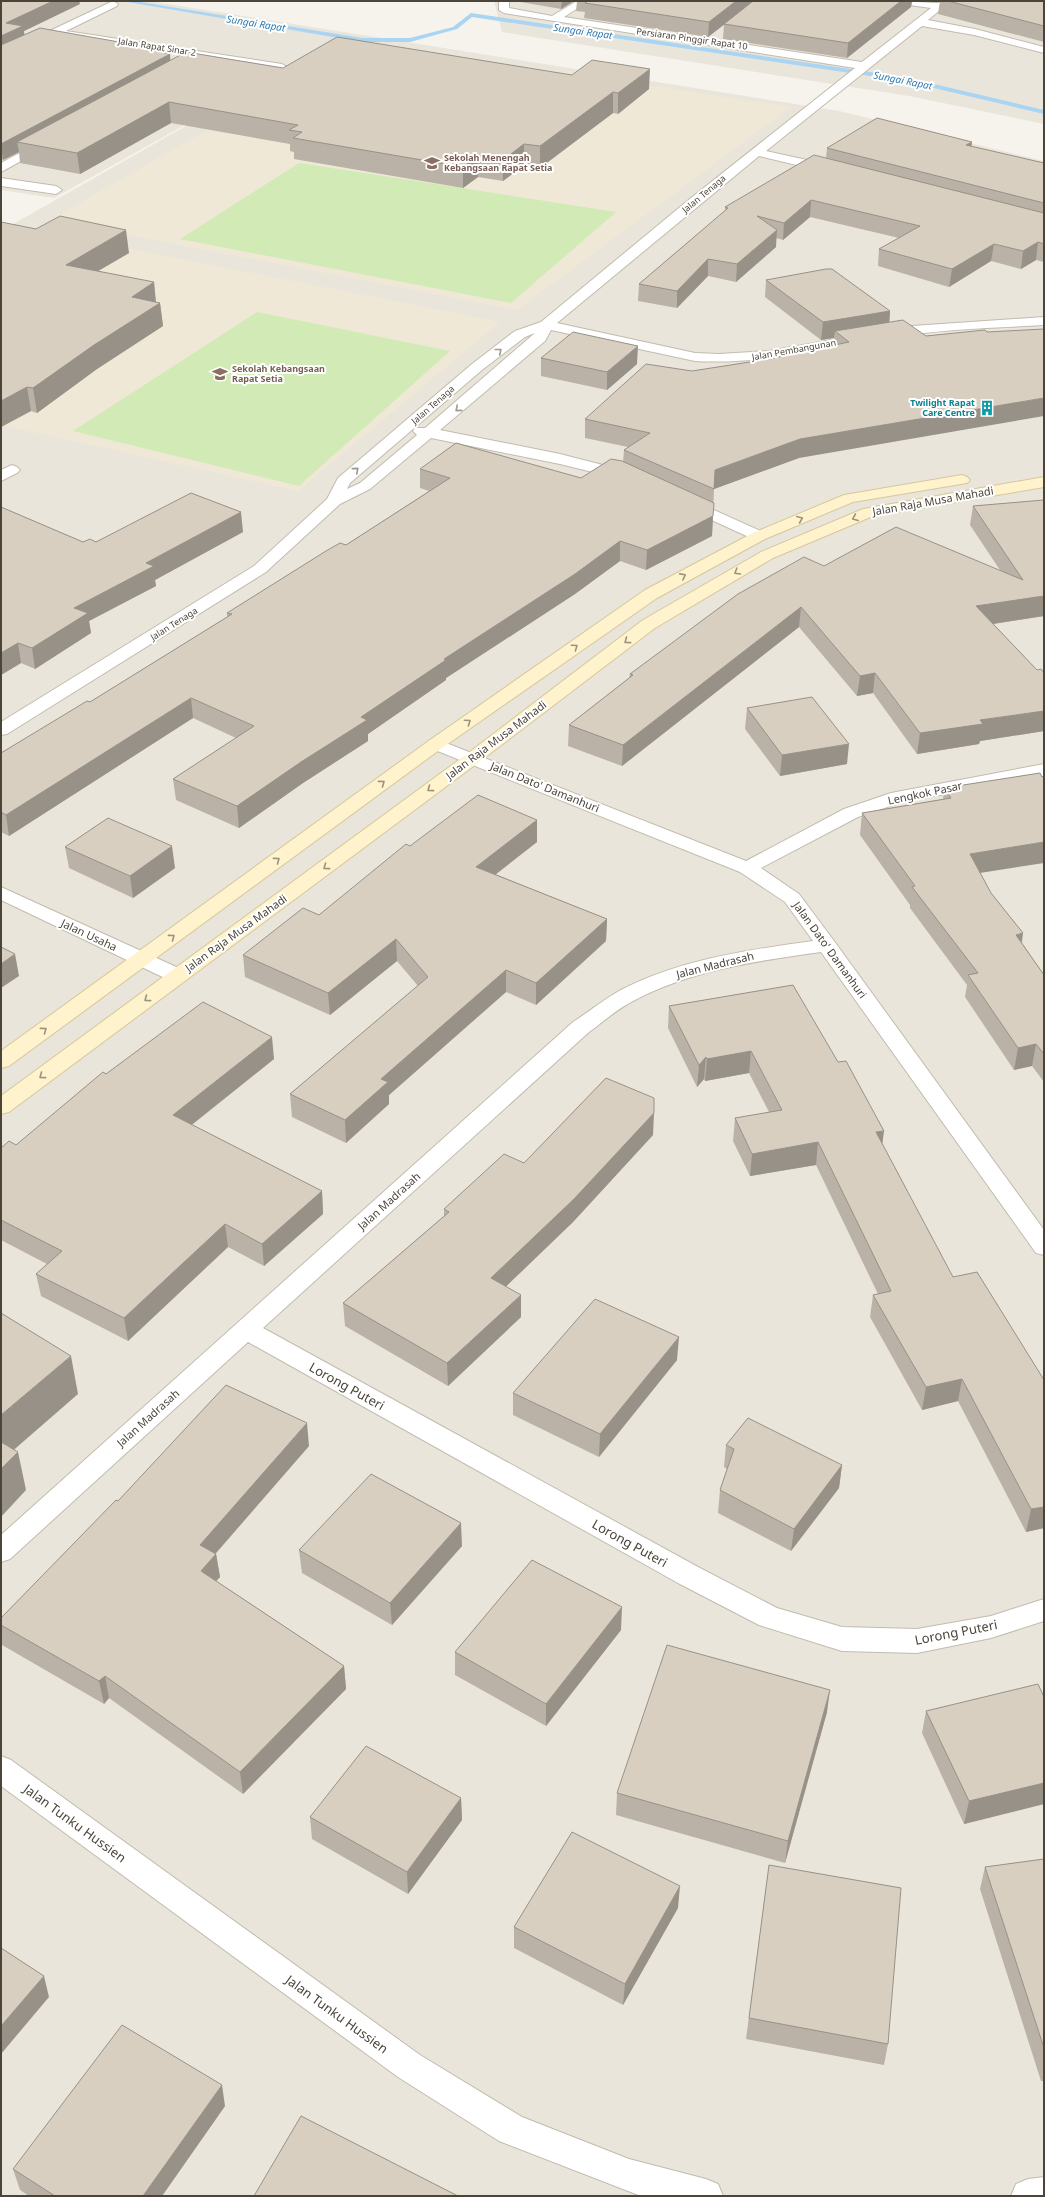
<svg xmlns="http://www.w3.org/2000/svg" width="1045" height="2197" viewBox="0 0 1045 2197" font-family="'Noto Sans',sans-serif">
<rect width="100%" height="100%" fill="#f6f3ec"/>
<!-- residential -->
<path fill="#eae5da" d="M3,1H149L839,111L1044,161V2196H1V231L323,48L54,198L1,190V2Z
M494,1H1044V124L909,96L502,32Z"/>
<!-- education -->
<path fill="#efe8d6" d="M361,42L791,107L517,310L50,220Z
M20,227L500,322L298,491L1,425Z"/>
<!-- green -->
<path fill="#d2eab5" d="M299,163L616,212L511,303L180,239Z
M257,312L450,351L299,486L73,431Z"/>
<g fill="none" stroke-linecap="round" stroke-linejoin="round">
<!-- stream -->
<path fill="#a9d4f2" fill-rule="evenodd" d="M122,1H134L362,38H410L453,27L471,13L904,77L1044,110V114L904,81L472,17L457,29L410,42H362Z"/>
<defs>
<path id="minor" d="M113,1L118,4L117,6L66,31L282,64L287,67L282,70L56,35L1,61V54Z
M499,1H509V8L552,16L577,1H589L564,17L862,62L931,8L902,4L897,1L937,3L951,1L928,20L975,29L1044,47V53L974,35L922,26L766,151L834,166L836,169L834,172L830,173L759,156L557,323L695,353L719,354L769,351L912,326L1044,317V325C994,328 943,329 893,337C827,348 763,365 695,361L551,330L545,341L440,430L560,454L630,472L633,475L630,478L625,480L560,464L431,438L370,489L340,504L266,572L7,734L1,735V722L254,566L327,499L338,478L472,364L515,331L541,322L691,198L855,68L504,13L499,10ZM535,333L425,428H415L413,431L417,435L360,483L347,489L350,483L482,370L525,337Z
M46,139L52,143L50,145L1,172V163Z
M1,178L56,186L62,190L56,194L1,186Z
M12,465L17,467L20,470L17,473L1,481V470Z
M685,497L765,533L767,536L765,539H753L679,505L677,502L679,499Z
M436,739L746,861L844,809L891,793L1044,764V776L902,802L858,817L761,868L799,894L834,941L1044,1230V1255L1036,1253L821,952C756,961 691,970 633,1001C617,1009 603,1022 589,1032L263,1328L698,1567L777,1608L842,1627L917,1629L991,1616L1044,1599V1621L991,1638L917,1653L842,1651L759,1625L678,1583L248,1342L10,1559L1,1562V1535L573,1022C589,1012 603,1000 619,991C678,960 747,950 813,941L785,902L740,872L430,748L427,744L430,740Z
M1,887L185,971L188,976L185,981L178,982L171,981L1,900Z
M1,1756L11,1760L420,2055L522,2117L629,2159L706,2179L718,2184L723,2196H641L499,2141L398,2077L1,1786Z
M1044,2177V2196H1011L1016,2184L1028,2179Z"/>
<path id="secondary" d="M962,475L967,477L970,480L967,483L853,502L765,539L657,598L442,748L9,1066L1,1068V1051L430,740L645,590L753,533L844,495Z
M1044,477V487L873,516L773,558L655,628L479,762L9,1112L1,1114V1096L467,754L643,620L761,552L863,509Z"/>
</defs>
<!-- minor casing -->
<use href="#minor" stroke="#c2bbae" stroke-width="2"/>
<!-- secondary casing -->
<use href="#secondary" stroke="#d6c79b" stroke-width="2"/>
<!-- minor -->
<use href="#minor" fill="#fff" fill-rule="evenodd"/>
<!-- secondary -->
<use href="#secondary" fill="#fff3cd" fill-rule="evenodd"/>
</g>
<!-- wall -->
<path fill="#bab2a6" d="M1,1L80,4L24,31V35L154,51L170,54V60L283,68L649,89L618,114L613,113L540,168L524,165L503,181L478,177L463,188L294,159V152L290,151V144L171,123L80,174L20,163L19,152L3,160L1,159Z
M515,1H574L561,9Z
M577,1H912L911,7L847,58L723,39L724,24L708,37L584,18L585,12L576,11Z
M924,1H1044V42L938,14L940,1Z
M972,147L1044,163V262L1036,260L1021,269L991,261L949,287L878,266L879,249L899,238L810,217L783,240L776,238V247L736,282L708,276L677,308L638,301L639,284L725,211V207L826,158L827,148Z
M1,222L129,253L98,271L154,282L156,302L160,303L163,326L97,369L37,413L31,411L1,427Z
M766,280L890,311L889,322L799,458L714,489L712,536L646,570L620,561L575,594L446,678V680L368,734V741L303,783L239,828L176,800L173,779L236,738L193,718L9,836L1,832V753L90,702L227,617V613L346,545L429,491L420,488V469L581,478L623,462L624,450L628,447L585,438V419L692,371L769,359L834,345V338L821,340L765,297Z
M541,358L637,364L607,390L541,376Z
M1044,500V616L993,624L1037,670L1044,673V731L980,741L979,744L917,754L873,693L857,696L799,627L622,766L568,746L569,725L629,678L630,674L824,566L1000,570L970,525L973,506Z
M1,507L83,542L243,532L155,580L156,586L89,621L91,633L35,669L21,663L1,675Z
M747,708L847,764L780,776L745,729Z
M1040,773L980,873L991,893L1023,933L1022,943L1044,975V1082L1032,1066L1014,1070L965,997L967,985L910,908V905L860,835L862,813L943,799L944,788Z
M537,820V842L495,874L607,919L606,941L536,1005L506,992L389,1095V1104L346,1143L292,1117L290,1094L418,986L397,961L330,1015L245,977L243,955L319,915L410,846Z
M65,847L175,868L133,898L69,868Z
M793,985L882,1144L1044,1528L1026,1532L958,1401L922,1410L870,1317L873,1295L878,1294L816,1165L750,1176L733,1141L735,1118L769,1112L749,1073L705,1081L704,1079L697,1087L668,1028L669,1006Z
M274,1059L192,1125L322,1191L323,1214L264,1266L228,1247L128,1341L41,1296L36,1274L47,1264L1,1240V1148L16,1145L106,1074Z
M653,1135L573,1222L506,1286L521,1317L448,1386L345,1326L343,1303L444,1216V1209L524,1163Z
M677,1360L599,1457L513,1415V1393Z
M726,1445L842,1465L839,1488L791,1551L718,1513L720,1490L727,1469L724,1467Z
M309,1446L216,1553L220,1577L216,1581L344,1666L346,1689L243,1794L109,1698L104,1704L2,1645L1,1641V1618L118,1501Z
M462,1546L392,1625L302,1573L299,1550Z
M621,1630L546,1726L455,1675V1652Z
M1044,1697V1804L964,1824L922,1733L926,1711Z
M827,1712L785,1863L616,1815L617,1793Z
M461,1798L462,1820L408,1894L312,1839L310,1817Z
M1044,1859V2081H1041L980,1889L985,1867Z
M769,1865L888,2044L884,2065L746,2039Z
M678,1908L623,2005L514,1948V1927Z
M225,2106L162,2196H29L20,2190L13,2169Z"/>
<!-- shaded-wall -->
<path fill="#979187" d="M53,1H79L80,4L24,31L25,41L1,52V36L6,23Z
M562,1H574L561,9Z
M736,1H755L708,37L709,22Z
M901,1H912L911,7L847,58L848,43Z
M153,48L155,62L170,54L171,69L17,142L19,152L3,160L1,144Z
M650,69L649,89L618,114V93Z
M613,92V113L540,168V146Z
M169,102L171,123L80,174L77,153Z
M972,142L970,159L966,145Z
M524,144V165L503,181V160Z
M478,155V177L463,188V167Z
M811,200L810,217L783,240L784,223Z
M126,230L129,253L69,288L66,265Z
M777,230L776,247L736,282L737,264Z
M1038,242L1036,260L1021,269L1023,251Z
M994,244L991,261L949,287L952,269Z
M708,259V276L677,308V291Z
M154,282L156,305L160,303L163,326L97,369L37,413L33,388L132,297Z
M890,311L889,329L835,331L834,338L821,340L823,322Z
M638,346L637,364L607,390V372Z
M27,387L31,411L1,427V401Z
M1044,398V416L799,458L714,489L715,470L800,439Z
M241,512L243,532L155,580L156,586L89,621L91,633L35,669L32,648L74,608L146,563Z
M713,516L712,536L646,570L647,550Z
M620,541V561L575,594L446,678V680L368,734V741L303,783L239,828L237,806L361,717L444,659Z
M1044,596V616L973,627L976,606Z
M801,607L799,627L622,766L623,745Z
M18,643L21,663L1,675V653Z
M875,673L873,693L857,696L860,676Z
M191,698L193,718L9,836L6,815Z
M1044,711V731L980,741L979,744L917,754L920,733L980,720Z
M849,744L847,764L780,776L782,755Z
M537,820V842L477,889L476,867Z
M1044,842V863L967,875L970,854Z
M172,846L175,868L133,898L130,876Z
M607,919L606,941L536,1005V983Z
M1023,933L1019,955L1016,935Z
M396,939L397,961L330,1015L328,993Z
M15,954L19,976L1,988V964Z
M506,970V992L389,1095V1104L346,1143L345,1120L381,1079Z
M272,1037L274,1059L176,1137L173,1115Z
M1036,1044L1032,1066L1014,1070L1018,1048Z
M751,1051L749,1073L705,1081L707,1059Z
M706,1057L704,1079L697,1087L699,1065Z
M654,1113L653,1135L573,1222L491,1301V1278Z
M884,1131L881,1154L876,1132Z
M818,1142L816,1165L750,1176L752,1154Z
M322,1191L323,1214L264,1266L262,1244Z
M225,1224L228,1247L128,1341L124,1318Z
M521,1295V1317L448,1386L447,1363Z
M679,1337L677,1360L599,1457L600,1434Z
M71,1356L78,1394L1,1461V1415Z
M962,1379L958,1401L922,1410L926,1387Z
M307,1423L309,1446L203,1568L200,1545Z
M18,1452L26,1490L1,1517V1469Z
M842,1465L839,1488L791,1551L794,1529Z
M1044,1507V1528L1026,1532L1031,1509Z
M461,1523L462,1546L392,1625L390,1603Z
M216,1554L220,1577L204,1594L201,1571Z
M622,1607L621,1630L546,1726V1704Z
M344,1666L346,1689L243,1794L240,1772Z
M105,1676L109,1698L104,1704L99,1681Z
M830,1690L827,1712L785,1863L788,1841Z
M1044,1783V1804L964,1824L969,1801Z
M461,1798L462,1820L408,1894L407,1872Z
M680,1886L678,1908L623,2005L625,1984Z
M44,1976L49,1997L1,2054V2026Z
M222,2085L225,2106L162,2196H143Z"/>
<!-- building -->
<path fill="#d8cfc1" stroke="#979187" d="M1,1H53L6,23L23,26L1,36Z
M588,1H736L709,22L585,3Z
M753,1H901L848,43L724,24Z
M948,1H1044V26Z
M40,28L153,48L150,50L170,54L1,144V45Z
M337,37L572,75L592,60L650,69L618,93L613,92L540,146L524,144L503,160L478,155L463,167L293,138L302,132L289,130L298,125L169,102L77,153L17,142L186,52L283,68Z
M877,118L972,142L966,145L1044,163V203L827,148Z
M814,155L1044,213V244L1038,242L1023,251L994,244L952,269L879,249L920,226L811,200L784,223L757,216L777,230L737,264L708,259L677,291L639,284L728,208L725,207Z
M60,216L126,230L66,265L154,282L132,297L160,303L94,345L33,388L27,387L1,401V222L36,229Z
M826,269H832L890,311L823,322L766,280Z
M903,320L926,336L985,330L987,332L1044,329V398L800,439L715,470L714,489L624,450L650,433L585,419L646,364L692,371L769,359L849,342L835,331Z
M573,332L638,346L607,372L541,358Z
M456,443L581,478L611,459L622,461L714,503L713,516L647,550L620,541L575,574L444,659L446,660L361,717L367,720L301,762L237,806L173,779L254,726L191,698L6,815L1,812V753L87,701L90,702L232,614L227,613L326,551L340,543L346,545L450,478L420,469Z
M191,493L241,512L146,563L154,566L74,608L88,613L32,648L18,643L1,653V507L83,542L90,539L96,542Z
M1044,500V596L976,606L1037,670L1041,669L1044,673V711L980,720L983,724L920,733L875,673L860,676L801,607L623,745L569,725L633,675L630,674L738,594L804,557L824,566L896,527L1023,580L973,506Z
M812,697L849,744L782,755L747,708Z
M1040,773L1042,777L1044,776V842L970,854L991,893L1023,933L1016,935L1044,975V1054L1036,1044L1018,1048L968,975L978,973L912,887L915,886L862,813L951,798L944,788Z
M478,795L537,820L476,867L607,919L536,983L506,970L381,1079L388,1082L345,1120L290,1094L428,977L396,939L328,993L243,955L303,908L319,915L406,844L410,846Z
M108,818L172,846L130,876L65,847Z
M1,947L15,954L1,964Z
M793,985L838,1062L846,1061L884,1131L876,1132L953,1277L977,1272L1044,1380V1507L1031,1509L962,1379L926,1387L873,1295L891,1291L818,1142L752,1154L735,1118L782,1110L751,1051L707,1059L706,1057L699,1065L669,1006Z
M203,1002L272,1037L173,1115L322,1191L262,1244L225,1224L124,1318L36,1274L62,1251L1,1220V1148L9,1141L16,1145L103,1072L106,1074Z
M606,1078L654,1098V1113L574,1199L491,1278L521,1295L447,1363L343,1303L449,1212L444,1209L504,1154L524,1163Z
M595,1299L679,1337L600,1434L513,1393Z
M1,1313L71,1356L1,1415Z
M226,1385L307,1423L200,1545L216,1554L201,1571L344,1666L240,1772L105,1676L99,1681L1,1625V1618L116,1500L118,1501Z
M748,1418L842,1465L794,1529L720,1490L734,1449L726,1445Z
M1,1442L18,1452L1,1469Z
M371,1474L461,1523L390,1603L299,1550Z
M532,1560L622,1607L546,1704L455,1652Z
M667,1645L830,1690L788,1841L617,1793Z
M1038,1684L1044,1697V1783L969,1801L926,1711Z
M366,1746L461,1798L407,1872L310,1817Z
M572,1832L680,1886L625,1984L514,1927Z
M1044,1859V2048L985,1867Z
M769,1865L901,1888L888,2044L749,2018Z
M1,1948L44,1976L1,2026Z
M122,2025L222,2085L143,2196H55L13,2169Z
M301,2116L458,2196H254Z"/>
<!-- one-way arrows -->
<defs><path id="oneway-chevron" d="M-2-3.5L2.5 0L-2 3.5" fill="none" stroke-width="1.6" stroke-linecap="round" stroke-linejoin="round"/></defs>
<g stroke="#9c9892">
<use href="#oneway-chevron" transform="translate(499 351) rotate(-39)"/>
<use href="#oneway-chevron" transform="translate(458 409) rotate(139)"/>
<use href="#oneway-chevron" transform="translate(356 470) rotate(-40)"/>
</g>
<g stroke="#9c937c">
<use href="#oneway-chevron" transform="translate(855 518) rotate(157)"/>
<use href="#oneway-chevron" transform="translate(800 519) rotate(-23)"/>
<use href="#oneway-chevron" transform="translate(737 572) rotate(149)"/>
<use href="#oneway-chevron" transform="translate(683 576) rotate(-28)"/>
<use href="#oneway-chevron" transform="translate(627 641) rotate(143)"/>
<use href="#oneway-chevron" transform="translate(575 647) rotate(-35)"/>
<use href="#oneway-chevron" transform="translate(468 722) rotate(-35)"/>
<use href="#oneway-chevron" transform="translate(382 783) rotate(-36)"/>
<use href="#oneway-chevron" transform="translate(430 789) rotate(144)"/>
<use href="#oneway-chevron" transform="translate(277 860) rotate(-36)"/>
<use href="#oneway-chevron" transform="translate(326 867) rotate(144)"/>
<use href="#oneway-chevron" transform="translate(172 937) rotate(-36)"/>
<use href="#oneway-chevron" transform="translate(147 999) rotate(143)"/>
<use href="#oneway-chevron" transform="translate(44 1030) rotate(-36)"/>
<use href="#oneway-chevron" transform="translate(42 1076) rotate(143)"/>
</g>
<!-- icons -->
<defs>
<symbol id="school-bare" viewBox="-9 -9 18 18"><path d="M0-5L7-2L0 1L-7-2ZM-4 1L0 2.5L4 1V4Q0 6-4 4Z" fill="#8d6e63" stroke="#fff" stroke-width="2.5" paint-order="stroke"/></symbol>
<symbol id="building-bare" viewBox="-9 -9 18 18"><path d="M-4-6H4V6H1V3H-1V6H-4ZM-2.5-4.3h1.7v1.8h-1.7ZM.8-4.3h1.7v1.8H.8ZM-2.5-1h1.7V.8h-1.7ZM.8-1h1.7V.8H.8Z" fill="#0f9aa8" stroke="#fff" stroke-width="2.5" paint-order="stroke"/></symbol>
</defs>
<g fill-rule="evenodd">
<use href="#school-bare" x="421" y="152" width="22" height="22"/>
<use href="#school-bare" x="209" y="363" width="22" height="22"/>
<use href="#building-bare" x="976" y="397" width="22" height="22"/>
</g>
<g text-anchor="middle" stroke-width="4" stroke-linejoin="round" paint-order="stroke">
<!-- far-street labels -->
<g font-size="9" fill="#4b4439" stroke="#fff">
<text transform="translate(692 39) rotate(8)" y="3">Persiaran Pinggir Rapat 10</text>
<text transform="translate(157 47) rotate(9)" y="3">Jalan Rapat Sinar 2</text>
<text transform="translate(704 194) rotate(-40)" y="3">Jalan Tenaga</text>
<text transform="translate(794 350) rotate(-10)" y="3">Jalan Pembangunan</text>
<text transform="translate(433 405) rotate(-41)" y="3">Jalan Tenaga</text>
<text transform="translate(174 624) rotate(-32)" y="3">Jalan Tenaga</text>
</g>
<!-- far-education labels -->
<g font-size="9" font-weight="bold" fill="#785e54" stroke="#fff" text-anchor="start">
<text x="444" y="161">Sekolah Menengah<tspan x="444" dy="10">Kebangsaan Rapat Setia</tspan></text>
<text x="232" y="372">Sekolah Kebangsaan<tspan x="232" dy="10">Rapat Setia</tspan></text>
</g>
<!-- far-culture labels -->
<g font-size="9" font-weight="bold" fill="#0d838f" stroke="#fff" text-anchor="end">
<text x="975" y="406">Twilight Rapat<tspan x="975" dy="10">Care Centre</tspan></text>
</g>
<!-- far-water labels -->
<g font-size="10" font-style="italic" fill="#2e7ab2" stroke="#fff">
<text transform="translate(256 23) rotate(9)" y="4">Sungai Rapat</text>
<text transform="translate(583 31) rotate(8)" y="4">Sungai Rapat</text>
<text transform="translate(903 80) rotate(11)" y="4">Sungai Rapat</text>
</g>
<!-- street labels -->
<g font-size="11" fill="#4b4439" stroke="#fff">
<text transform="translate(933 501) rotate(-10)" y="4">Jalan Raja Musa Mahadi</text>
<text transform="translate(496 740) rotate(-37)" y="4">Jalan Raja Musa Mahadi</text>
<text transform="translate(545 787) rotate(22)" y="4">Jalan Dato' Damanhuri</text>
<text transform="translate(925 793) rotate(-12)" y="4">Lengkok Pasar</text>
<text transform="translate(236 933) rotate(-36)" y="4">Jalan Raja Musa Mahadi</text>
<text transform="translate(89 935) rotate(25)" y="4">Jalan Usaha</text>
<text transform="translate(830 950) rotate(54)" y="4">Jalan Dato' Damanhuri</text>
<text transform="translate(715 965) rotate(-14)" y="4">Jalan Madrasah</text>
<text transform="translate(389 1201) rotate(-42)" y="4">Jalan Madrasah</text>
<text transform="translate(148 1418) rotate(-42)" y="4">Jalan Madrasah</text>
</g>
<!-- near-street labels -->
<g font-size="13" fill="#4b4439" stroke="#fff">
<text transform="translate(347 1386) rotate(29)" y="5">Lorong Puteri</text>
<text transform="translate(630 1543) rotate(29)" y="5">Lorong Puteri</text>
<text transform="translate(956 1632) rotate(-11)" y="5">Lorong Puteri</text>
<text transform="translate(75 1823) rotate(36)" y="5">Jalan Tunku Hussien</text>
<text transform="translate(337 2014) rotate(36)" y="5">Jalan Tunku Hussien</text>
</g>
</g>
<!-- border -->
<rect width="1045" height="2197" fill="none" stroke="#4b4439" stroke-width="4"/>
</svg>
